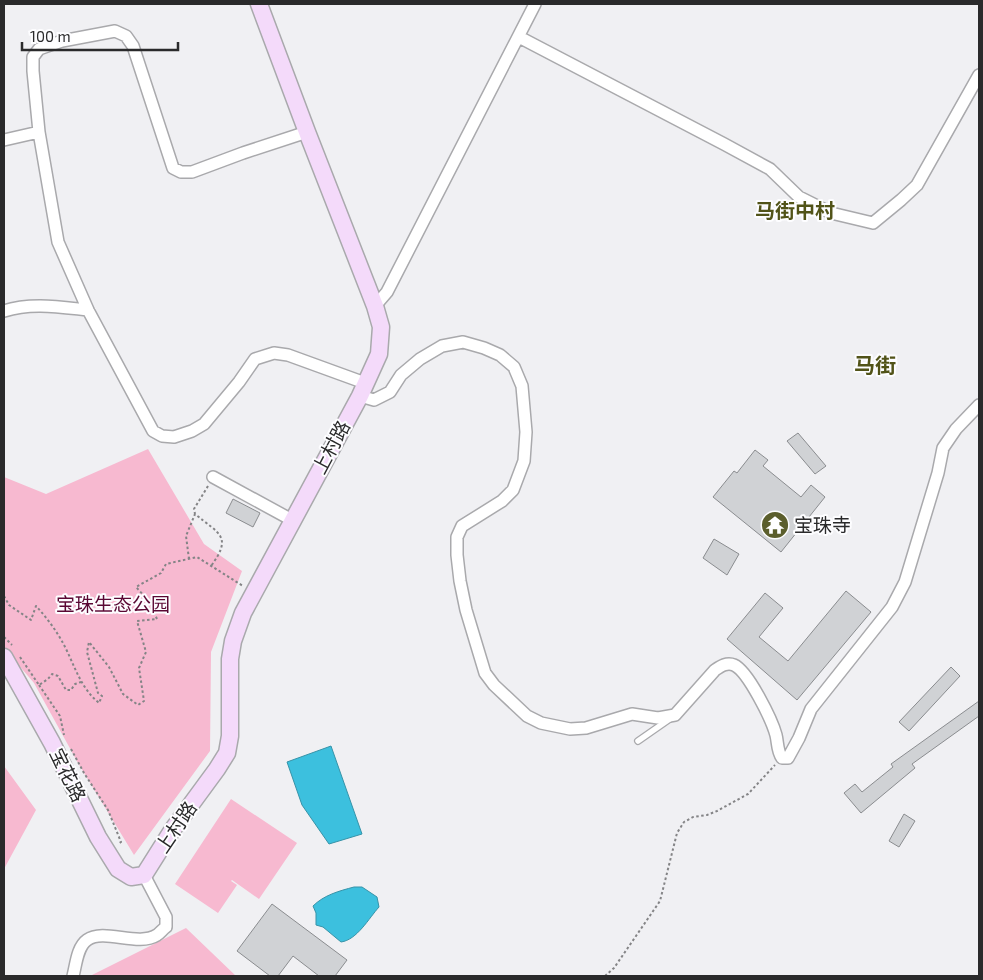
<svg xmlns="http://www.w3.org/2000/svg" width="983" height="980" viewBox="0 0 983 980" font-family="'Exo 2','Noto Sans SC',sans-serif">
<rect width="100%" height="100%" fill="#f0f0f3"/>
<!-- green -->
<path fill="#f7b9d0" d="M148,449L204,544L242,571L211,652L210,751L134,855L78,763L34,683L4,648V477L46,494Z
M4,766L36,810L4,869Z
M231,799L297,843L259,899L232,880L231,881L237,885L218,913L175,884Z
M186,928L236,976H90Z"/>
<!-- water -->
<path fill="#3cc0de" stroke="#3793a8" d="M331,746L362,834L329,844L302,805L287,762Z
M354,887H362L377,897L379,907C369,918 357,940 341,942L323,927L316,925V913L313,906C324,895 339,891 354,887Z"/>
<!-- building -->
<path fill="#d0d2d5" stroke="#8a8c8f" d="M798,433L826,466L815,474L787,441Z
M755,450L768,460L763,466L801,497L811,485L825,497L781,552L713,497L734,471L737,473Z
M233,499L260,513L253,527L226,513Z
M714,539L739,554L727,575L703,558Z
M846,591L871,612L797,700L727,639L765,593L783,608L759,637L788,661Z
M951,667L960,676L909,731L899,722Z
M979,701V716L912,764L915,768L861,813L844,793L855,784L862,792L893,767L891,764Z
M904,814L915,821L899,847L889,841Z
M272,904L347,960L335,976H319L293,956L278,976H270L237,951Z"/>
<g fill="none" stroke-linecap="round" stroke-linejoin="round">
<defs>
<path id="lane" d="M638,741L671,718"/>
<path id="street" d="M519,37L724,144L770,169L799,197L831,213L873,223L901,200L917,185L979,75
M307,132L243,153L192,172H181L173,168L133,46L126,36L115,31L62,41L39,49L33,57V71L39,132L58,242L88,310L153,431L162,436L174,437L192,431L204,424L239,382L255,359L274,353L288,355L365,383
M4,140L39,132
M375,306L387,292L535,4
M4,311C31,302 60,307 88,310
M360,396L374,400L390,392L401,375L420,359L442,346L463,342L484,348L500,355L514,367L522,386L526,432L524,461L513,490L502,501L462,526L457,537V555L460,581L466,610L485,673L494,685L527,716L541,723L570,729L586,728L632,714L658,718L675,715L715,670C721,666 727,662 734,665C748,671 772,720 776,735C778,743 777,751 782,758H788L799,738L811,709L892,607L905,582L938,473L943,448L956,429L979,405
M213,477L292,520
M73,976C76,965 77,947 87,940C104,928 138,947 157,935C160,933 163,929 166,927V917L144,875"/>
<path id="secondary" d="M4,657L52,743L98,837L118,869L131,877L144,875L173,829L217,769L227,753L230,736V659L233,641L243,613L360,396L379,354L381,327L375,306L307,132L259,4"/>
</defs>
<!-- lane casing -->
<use href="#lane" stroke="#a9a9ac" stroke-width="8"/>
<!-- street casing -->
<use href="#street" stroke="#a9a9ac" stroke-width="14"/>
<!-- secondary casing -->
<use href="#secondary" stroke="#a9a9ac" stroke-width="19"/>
<!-- path -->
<path stroke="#848486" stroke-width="2" stroke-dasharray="2.5 2.5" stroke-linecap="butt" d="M208,486L194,509L195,514C219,534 233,536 211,566
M189,559L186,536L195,514
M4,596L9,605L31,620L36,606C48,619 59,634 67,651C76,670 82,689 99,703L102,696L98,693L87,652L89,642L109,667L123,694L138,705L144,701L139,668L146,652L137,621L157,619L148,600L136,587L161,573L166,564L197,557L243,586
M4,637L12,645
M20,657L39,685L48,679L52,674L58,676L66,690H71L75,684L81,682
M39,685L60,716L64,735
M71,749L84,773L108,810L121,842L118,844
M605,976L614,968L660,901L677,833L684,822L693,817L707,815L717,811L748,794L775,765"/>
<!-- lane -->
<use href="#lane" stroke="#fff" stroke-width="5.5"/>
<!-- street -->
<use href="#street" stroke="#fff" stroke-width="11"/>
<!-- secondary -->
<use href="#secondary" stroke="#f4dafa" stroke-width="16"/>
</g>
<!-- icons -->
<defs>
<symbol id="temple-disc" viewBox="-11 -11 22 22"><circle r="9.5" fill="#5b5e2c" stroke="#fdfdff"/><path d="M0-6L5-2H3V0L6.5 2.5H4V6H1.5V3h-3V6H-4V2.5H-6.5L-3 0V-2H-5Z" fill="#fff"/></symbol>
</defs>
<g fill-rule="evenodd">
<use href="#temple-disc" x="759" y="509" width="32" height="32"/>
</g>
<g text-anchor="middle" stroke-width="4" stroke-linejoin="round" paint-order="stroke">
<!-- street labels -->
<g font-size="19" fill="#2a2a2b" stroke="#fdfdff">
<text transform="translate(331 447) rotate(-62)" y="7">上村路</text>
<text transform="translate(68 775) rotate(64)" y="7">宝花路</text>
<text transform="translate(176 827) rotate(-56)" y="7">上村路</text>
</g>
<!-- poi labels -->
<g font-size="19" fill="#2a2a2b" stroke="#fdfdff" text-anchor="start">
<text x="794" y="532">宝珠寺</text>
</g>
<!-- park labels -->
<g font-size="19" fill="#5a0834" stroke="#fdfdff">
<text x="113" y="611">宝珠生态公园</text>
</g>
<!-- neighbourhood labels -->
<g font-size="20" font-weight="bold" fill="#515318" stroke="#fdfdff">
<text x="795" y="218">马街中村</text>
</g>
<!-- quarter labels -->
<g font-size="21" font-weight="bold" fill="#515318" stroke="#fdfdff">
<text x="875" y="373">马街</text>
</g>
</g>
<!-- border -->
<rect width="983" height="980" fill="none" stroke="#2a2a2b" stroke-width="10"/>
<!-- scale -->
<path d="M22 42v8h156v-8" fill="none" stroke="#2a2a2b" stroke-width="2.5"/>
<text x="30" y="42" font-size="15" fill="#2a2a2b" stroke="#fdfdff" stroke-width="4" paint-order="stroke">100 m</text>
</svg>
